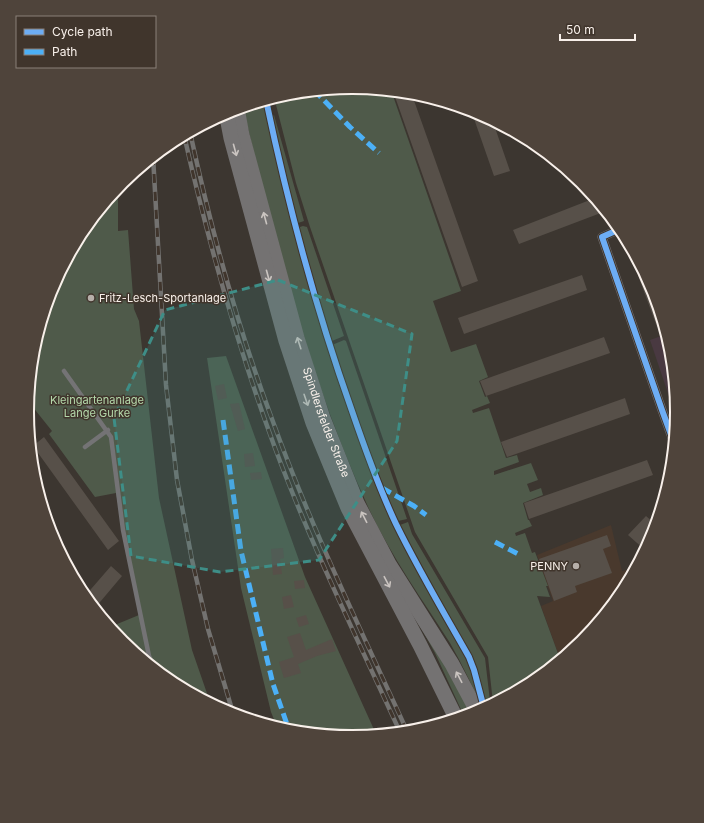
<svg xmlns="http://www.w3.org/2000/svg" width="704" height="823" viewBox="0 0 704 823" font-family="Inter,sans-serif">
<rect width="100%" height="100%" fill="#3c3630"/>
<!-- built -->
<path fill="#49392d" d="M611,525L622,571L635,568L622,592L582,641L560,659L541,606L553,601L537,555Z"/>
<!-- education -->
<path fill="#493941" d="M667,334L671,348L676,417L650,340Z"/>
<!-- green -->
<path fill="#4f5a4a" d="M352,87L391,90L461,291L433,301L451,352L476,344L488,377L479,381L485,397L487,396L490,403L472,410L473,413L489,408L506,458L517,455L519,462L494,471V475L531,463L538,480L527,484L530,492L541,488L543,495L523,503L528,520H529L532,526L515,533L516,536L525,533L532,553L535,552L548,586H546L550,597L537,596L560,659L532,682L493,703L488,657L415,532L310,227L296,183L274,97L289,93Z
M264,100L275,154L305,268L333,362L354,425L392,518L409,554L472,667L482,707C472,685 462,664 450,643C422,599 391,556 369,509C310,380 275,244 243,107Z
M274,115L304,221L298,223L272,117Z
M118,186V231L128,230L134,309L139,321L159,498L192,650L210,702L171,682L122,641L110,627L139,615L116,493L95,497L49,434L52,431L28,401L33,348L52,287L82,231Z
M303,226L307,227L344,336L332,341L330,340L299,231L300,227Z
M344,340L346,341L407,519L398,521C374,463 351,405 332,345Z
M226,356L305,577L376,734L352,736L288,730L277,727L271,712L241,588L207,358Z
M408,522L412,534L485,658L490,701V705L487,706L484,699L475,664L400,525Z
M415,617L437,649L472,713L464,716L435,653Z"/>
<!-- building -->
<path fill="#575049" d="M393,91L411,92L478,281L462,287Z
M471,110L492,119L510,171L494,176Z
M595,198L606,211L519,244L513,230Z
M636,257L652,287L663,324L657,327L632,259Z
M582,275L587,290L464,334L458,318Z
M604,337L610,353L486,396L480,381Z
M224,384L227,398L218,400L215,386Z
M625,398L630,414L507,457L501,442Z
M239,403L245,429L238,431L230,404Z
M44,437L119,541L108,550L33,446Z
M253,453L255,466L245,467L244,454Z
M647,460L653,475L529,519L524,503Z
M261,472L262,479L251,480L250,473Z
M646,516L655,524L650,529L653,532L645,550L628,535Z
M607,535L611,546L603,549L612,573L575,586L577,592L554,601L539,559Z
M283,548L284,558L280,559L282,574L273,575L271,549Z
M111,566L122,576L95,608L85,596Z
M304,580L305,588L295,589L294,581Z
M291,595L294,607L284,609L282,597Z
M306,615L309,624L299,627L296,618Z
M300,633L306,650L332,639L336,651L317,656L298,664L301,673L284,678L279,662L294,657L287,637Z"/>
<g fill="none" stroke-linecap="round" stroke-linejoin="round">
<!-- service -->
<path stroke="#747375" stroke-width="4.5" d="M64,371L111,437L123,530L149,656L154,667
M85,447L108,430
M74,578L77,581"/>
<!-- minor -->
<path stroke="#747375" stroke-width="9" d="M620,229L602,237L662,410L674,443"/>
<!-- trunk -->
<g stroke="#747272" stroke-width="15">
<path id="s1" d="M237,108L242,135L297,338L323,418L357,503L389,564L452,664L477,711"/>
<path d="M226,112L231,138L286,341L313,423L348,508L420,645L456,718"/>
</g>
<defs>
<path id="rail" d="M190,132C211,229 237,325 272,419C310,525 360,628 407,731
M184,135C208,241 237,345 275,448C311,545 357,638 400,732
M153,156L166,385L177,480L192,560L208,629L233,713"/>
</defs>
<!-- rail casing -->
<use href="#rail" stroke="#737270" stroke-width="4.5"/>
<!-- rail -->
<use href="#rail" stroke="#40352c" stroke-width="3" stroke-dasharray="9" stroke-linecap="butt"/>
<!-- quiet -->
<path stroke="#4cb0f7" stroke-width="5" stroke-dasharray="10 5" stroke-linecap="butt" d="M314,90L350,127L379,153
M223,420L241,551L273,684L289,730
M382,488L414,506L426,515
M495,542L520,555"/>
<defs>
<path id="cycleway" d="M266,100C288,205 316,310 352,411C365,449 379,488 396,524C418,569 444,613 469,657L474,670L484,708
M620,229L602,237L662,410L674,443"/>
</defs>
<!-- cycleway casing -->
<use href="#cycleway" stroke="#40352c" stroke-width="8"/>
<!-- cycleway -->
<use href="#cycleway" stroke="#6dadf4" stroke-width="6"/>
</g>
<!-- one-way arrows -->
<defs><path id="oneway-shaft" d="M-6 0H5M1.5-3L5.5 0L1.5 3" fill="none" stroke-width="1.6" stroke-linecap="round" stroke-linejoin="round"/></defs>
<g stroke="#cac4c0">
<use href="#oneway-shaft" transform="translate(235 150) rotate(75)"/>
<use href="#oneway-shaft" transform="translate(265 218) rotate(-105)"/>
<use href="#oneway-shaft" transform="translate(268 276) rotate(75)"/>
<use href="#oneway-shaft" transform="translate(299 343) rotate(-108)"/>
<use href="#oneway-shaft" transform="translate(306 400) rotate(71)"/>
<use href="#oneway-shaft" transform="translate(364 517) rotate(-117)"/>
<use href="#oneway-shaft" transform="translate(387 582) rotate(62)"/>
<use href="#oneway-shaft" transform="translate(459 677) rotate(-118)"/>
</g>
<!-- marked area -->
<path fill="#3e8e87" fill-opacity="0.2" stroke="#3e8e87" stroke-width="3" stroke-dasharray="8 5" stroke-linejoin="round" d="M278,280L412,334L397,441L319,560L220,572L131,556L114,418L165,310Z"/>
<!-- markers -->
<g fill="#b6afa9" stroke="#40352c" stroke-width="1.5">
<circle cx="91" cy="298" r="4"/>
<circle cx="576" cy="566" r="4"/>
</g>
<g text-anchor="middle" stroke-width="3" stroke-linejoin="round" paint-order="stroke">
<!-- poi labels -->
<g font-size="11" fill="#f8f0ea" stroke="#40352c" text-anchor="start">
<text x="99" y="302">Fritz-Lesch-Sportanlage</text>
<text x="568" y="570" text-anchor="end">PENNY</text>
</g>
<!-- park labels -->
<g font-size="11" fill="#b5d9ab" stroke="#40352c">
<text x="97" y="404">Kleingartenanlage<tspan x="97" dy="13">Lange Gurke</tspan></text>
</g>
<!-- street labels -->
<g font-size="11" fill="#f8f0ea" stroke="#40352c">
<text dy="4" stroke="none"><textPath href="#s1" startOffset="327">Spindlersfelder Straße</textPath></text>
</g>
</g>
<!-- crop -->
<path d="M0 0H704V823H0ZM34 412a318 318 0 1 1 636 0a318 318 0 1 1-636 0Z" fill="#4f443b" fill-rule="evenodd"/>
<path fill="none" stroke="#f8f0ea" stroke-width="2" d="M34 412a318 318 0 1 1 636 0a318 318 0 1 1-636 0Z"/>
<!-- legend -->
<rect x="16" y="16" width="140" height="52" fill="#40352c" stroke="#8a8078"/>
<rect x="24" y="29" width="20" height="6" fill="#6dadf4" stroke="#8a8078"/>
<text x="52" y="36" font-size="12" fill="#f8f0ea">Cycle path</text>
<rect x="24" y="49" width="20" height="6" fill="#4cb0f7" stroke="#8a8078"/>
<text x="52" y="56" font-size="12" fill="#f8f0ea">Path</text>
<!-- scale -->
<path d="M560 34v6h75v-6" fill="none" stroke="#f8f0ea" stroke-width="2"/>
<text x="566" y="34" font-size="12" fill="#f8f0ea" stroke="#40352c" stroke-width="3" paint-order="stroke">50 m</text>
</svg>
